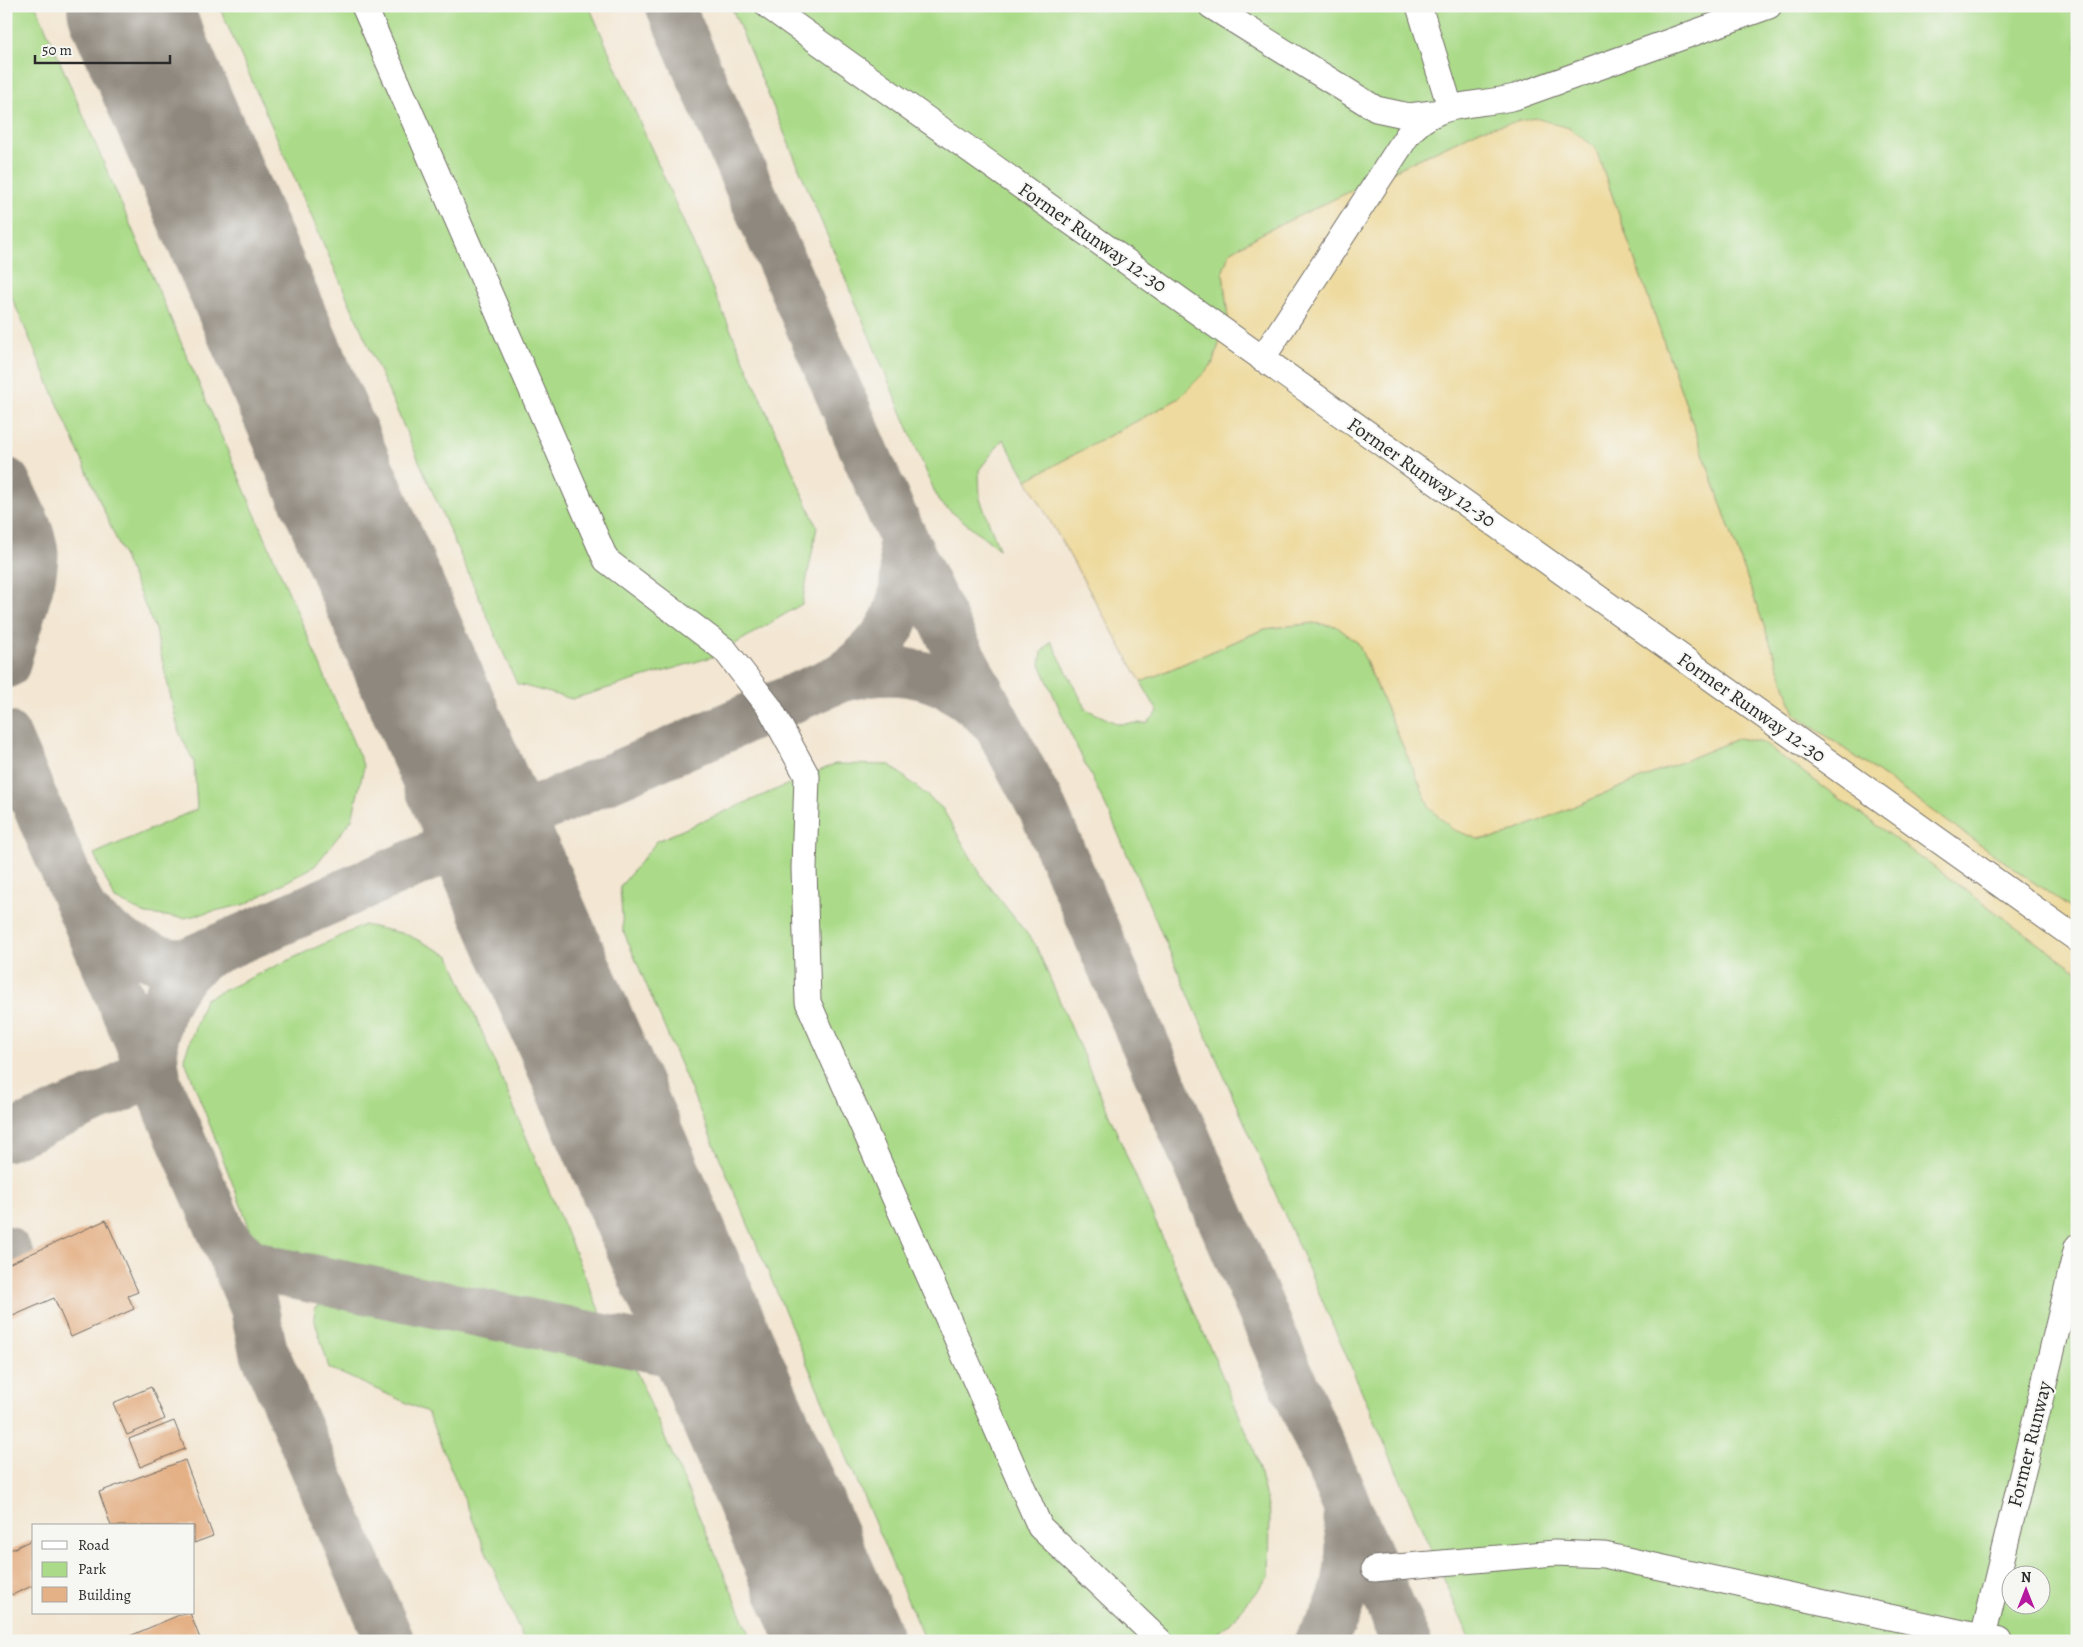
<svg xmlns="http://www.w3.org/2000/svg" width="2083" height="1647" viewBox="0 0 2083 1647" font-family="Alegreya,serif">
<rect width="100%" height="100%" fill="#f6f6f2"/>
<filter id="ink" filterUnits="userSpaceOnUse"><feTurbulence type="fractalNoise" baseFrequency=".02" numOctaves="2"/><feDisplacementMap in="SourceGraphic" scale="10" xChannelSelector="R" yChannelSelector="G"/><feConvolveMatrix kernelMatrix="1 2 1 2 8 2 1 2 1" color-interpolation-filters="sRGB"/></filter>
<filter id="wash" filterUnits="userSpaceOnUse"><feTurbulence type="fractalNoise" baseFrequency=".0096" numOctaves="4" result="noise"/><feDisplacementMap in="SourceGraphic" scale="20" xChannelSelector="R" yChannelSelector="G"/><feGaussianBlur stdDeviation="1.12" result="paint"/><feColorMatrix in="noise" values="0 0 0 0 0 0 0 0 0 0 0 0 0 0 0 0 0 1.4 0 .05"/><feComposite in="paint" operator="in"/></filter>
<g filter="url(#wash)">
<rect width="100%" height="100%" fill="#f3e6d2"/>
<!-- green -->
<path fill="#abdb89" stroke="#6b835a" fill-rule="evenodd" d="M6,6H36L364,767L352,819L315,866L246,904L184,918L146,914L115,899L94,854L197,809L194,762L179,732L155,629L6,284Z
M219,6H589L817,527L802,604L715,656L572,699L517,684Z
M731,6H2077V913L1795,714L1595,147L1482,129L1265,232L1230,252L1223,271L1228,318L1212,365L1178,399L1027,480L1003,439L979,470L980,499L999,549L939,502Z
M1313,623L1336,626L1358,643L1430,808L1478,839L1500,837L1739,738L1763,743L2077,971V1641H1471L1110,815L1070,733L1040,664L1042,652L1051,641L1086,709L1118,724L1147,723L1158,712L1141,682L1264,629ZM2010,1574H2040V1604H2010Z
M835,764L890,765L942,808L983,878L1035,944L1254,1449L1270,1515L1269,1576L1230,1624L1205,1641H926L924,1639L623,930L620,887L657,841Z
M364,925L406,934L450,956L602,1317L257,1247L184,1058L205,999Z
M332,1302L634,1366L753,1641H524L427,1412L329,1368L314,1318L315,1307L323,1303Z"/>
<!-- sand -->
<path fill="#eeda9e" stroke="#8c8264" d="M1535,118L1569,128L1595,147L1795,714L2077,913V971L1763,743L1739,738L1500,837L1478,839L1452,829L1430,808L1358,643L1336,626L1313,623L1264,629L1141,682L1027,480L1178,399L1212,365L1228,318L1223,271L1230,252L1265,232L1482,129Z"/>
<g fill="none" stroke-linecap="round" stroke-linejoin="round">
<!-- taxiway -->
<path stroke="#8f887e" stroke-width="49" d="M670,6L892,514L951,637L1043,810L1406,1641
M6,482C15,502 33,533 34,554C34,584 13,633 6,664
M840,678C892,642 912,605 902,542
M6,735L254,1307L263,1349L390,1641
M84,914C112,938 148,964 187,962L840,678C900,663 946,672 990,717
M156,1074C146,1025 168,980 208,953
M6,1137L121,1088L136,1076L153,1049
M224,1237L247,1261L270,1270L720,1362
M6,1250L12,1262
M1319,1641C1346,1608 1355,1560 1347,1519"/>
<!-- runway -->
<path stroke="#8f887e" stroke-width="122" d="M128,6L841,1641"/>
</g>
<g id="blocks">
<!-- building -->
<path fill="#e4b085" d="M106,1220L138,1292L128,1296L134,1309L71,1337L54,1298L6,1319V1265Z
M151,1387L165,1419L127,1435L113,1403Z
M174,1421L185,1449L140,1467L129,1439Z
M185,1460L213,1536L194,1543V1526H111L99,1492Z
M34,1539V1585L12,1595L6,1583V1552Z
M184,1613H190L201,1641H118Z"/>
</g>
</g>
<g filter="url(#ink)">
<use href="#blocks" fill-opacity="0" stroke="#716c65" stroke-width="1"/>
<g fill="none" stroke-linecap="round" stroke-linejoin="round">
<defs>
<path id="minor" d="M364,6L606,560L725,650L770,708L807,776L804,868L808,1002L1040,1527L1160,1641
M768,6L2077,939
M1211,6L1376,109L1409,116L1433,113
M1419,6L1450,107
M1262,359L1407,136C1433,100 1475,107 1515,97L1769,6
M1374,1569L1555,1553L1604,1555L2000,1641
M1982,1641L2077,1247"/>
</defs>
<!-- minor casing -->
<use href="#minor" stroke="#716c65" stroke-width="27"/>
<!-- minor -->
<use href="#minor" stroke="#fff" stroke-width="25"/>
</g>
</g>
<g text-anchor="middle" stroke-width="4" stroke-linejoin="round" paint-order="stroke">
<!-- street labels -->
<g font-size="20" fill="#2b2b2b" stroke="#f6f6f2">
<text transform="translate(1093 237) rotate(35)" y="7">Former Runway 12-30</text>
<text transform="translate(1422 472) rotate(35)" y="7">Former Runway 12-30</text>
<text transform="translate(1752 707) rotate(35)" y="7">Former Runway 12-30</text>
<text transform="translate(2029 1444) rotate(-76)" y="7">Former Runway</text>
</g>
</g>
<!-- margin -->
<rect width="2083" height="1647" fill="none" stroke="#f6f6f2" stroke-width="25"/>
<!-- legend -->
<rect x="32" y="1524" width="162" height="90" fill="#f6f6f2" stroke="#a5a5a2"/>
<rect x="42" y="1541" width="25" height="8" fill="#ffffff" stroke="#a5a5a2"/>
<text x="78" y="1550" font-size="15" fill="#2b2b2b">Road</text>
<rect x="42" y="1562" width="25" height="15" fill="#abdb89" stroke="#a5a5a2"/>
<text x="78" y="1574" font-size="15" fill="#2b2b2b">Park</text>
<rect x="42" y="1587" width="25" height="15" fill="#e4b085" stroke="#a5a5a2"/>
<text x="78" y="1600" font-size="15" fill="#2b2b2b">Building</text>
<!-- north arrow -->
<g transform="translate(2026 1590)"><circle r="24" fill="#f6f6f2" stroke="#a5a5a2"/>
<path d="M0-4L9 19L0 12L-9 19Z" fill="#b5179e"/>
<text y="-8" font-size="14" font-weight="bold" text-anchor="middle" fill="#2b2b2b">N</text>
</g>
<!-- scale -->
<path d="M35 55v8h135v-8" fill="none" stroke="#2b2b2b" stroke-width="2.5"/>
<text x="42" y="55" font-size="15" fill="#2b2b2b" stroke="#f6f6f2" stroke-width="4" paint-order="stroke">50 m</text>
</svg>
